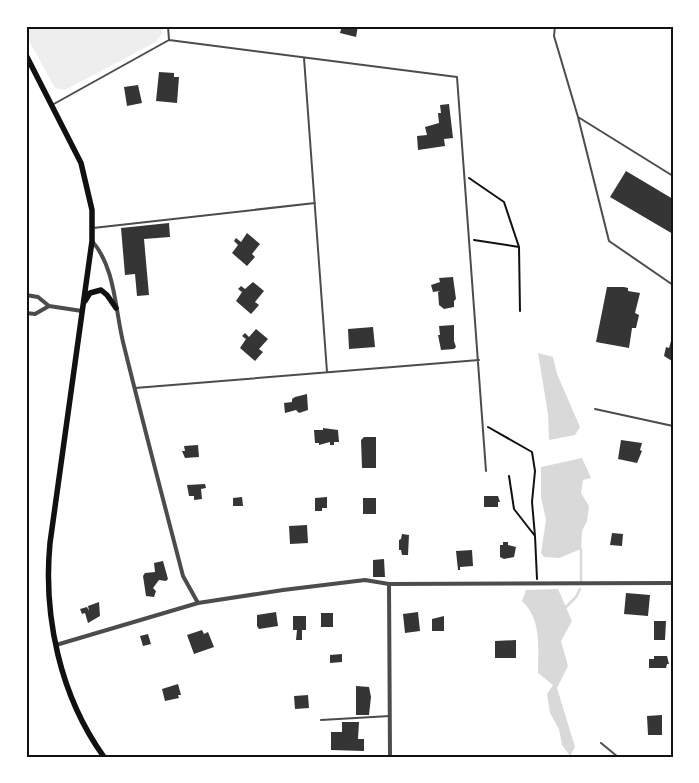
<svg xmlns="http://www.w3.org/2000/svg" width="699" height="783" viewBox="0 0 699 783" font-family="Ubuntu,sans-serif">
<rect width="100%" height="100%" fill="#fff"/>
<!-- green -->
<path fill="#eee" d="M26,26H163L162,34L156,42L65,90L55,88L26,35Z"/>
<!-- water -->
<path fill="#d9d9d9" d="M538,353L553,357L557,374L580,427L575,435L549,440L548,414Z
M582,458L591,478L583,480L581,493L589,506L587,521L582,531L581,549L559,558L544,557L541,553L546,520L541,497V467Z
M558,589L572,621L561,641L568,666L557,688L575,747L570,756L562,745L559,729L550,713L547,694L553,685L538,673C538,647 542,620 522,601L526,590Z"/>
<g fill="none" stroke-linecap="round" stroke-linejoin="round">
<!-- stream -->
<path stroke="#d9d9d9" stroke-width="2.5" d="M581,581V549
M565,608L576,597L580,589"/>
</g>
<!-- building -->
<path fill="#353535" d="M342,26H358L356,37L340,33Z
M159,72L174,73V77H179L177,103L156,101Z
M138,85L142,103L127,106L124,87Z
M449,104L453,138L444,139L445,146L418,150L417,136L427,135L425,127L439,123L438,113H441L440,105Z
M626,171L673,199V234L610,197Z
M169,223L170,237L144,239L149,295L137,296L135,274L125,275L121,228Z
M247,233L260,244L252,254L255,257L247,266L232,253L238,245L234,241L236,238L241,242Z
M453,277L456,299L454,301V307L444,309L439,305L438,292L440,291L433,292L431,285L440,282L439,278Z
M253,282L264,291L255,302L259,305L251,314L236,301L242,292L238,289L241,286L245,289Z
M607,287H624L628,288V291L640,293L635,313L639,315L636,328H632L629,348L596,342Z
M454,325V341L456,347L454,349L441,350L438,335H440L439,326Z
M373,327L375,347L349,349L348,329Z
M256,329L268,339L259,349L263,352L255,361L240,348L246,339L242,336L245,333L249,337Z
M671,341H673L672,361L664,356L666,347L669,348Z
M307,394L308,410L299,413L296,410L285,413L284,403L292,402V399L295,397Z
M323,428L338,430L339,442H334V445H330V442L319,445V443H315L314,430H323Z
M364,437H376V468H362L361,440Z
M621,440L642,443L640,450L642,451L637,463L618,459Z
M198,445L199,457L185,458L182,451H185L184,446Z
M205,484L206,488L201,489L202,499L194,500V496H189L187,485Z
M484,496H498L500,502H498V507H484Z
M242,497L243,506H233V498Z
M327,497V508H322V511H315V498Z
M363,498H376V514H363Z
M307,525L308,543L290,544L289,526Z
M612,533L623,534L622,546L610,545Z
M402,534L409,535L408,555H402L401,550H399V540L401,539Z
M503,542H508V545L516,547L514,557L504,559L500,557V545H503Z
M472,550L473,566L460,567V570H458L456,551Z
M384,559L385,577H373V560Z
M163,561L168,579L166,581L159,580L153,588L156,591L154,597L146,596L143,576L145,573L155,572L154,563Z
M626,593L650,595L648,616L624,614Z
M99,602L100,616L88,623L85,613L82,614L80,609L87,607L89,611L88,606Z
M276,612L278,626L259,629L257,626V615Z
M418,612L420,631L405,633L403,614Z
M321,613H333V627H321Z
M293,616H306V630H302V640H296L297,630H293Z
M444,616V631H432V619Z
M654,621H666L665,640H654Z
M202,630L204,634L208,632L214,647L194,654L187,635Z
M148,634L151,644L143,646L140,636Z
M516,640V658H495V641Z
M342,654V662L330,663V655Z
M654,656H667L669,664H667L666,668H649V659H654Z
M178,684L181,695H178L179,698L165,701L162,689Z
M356,686L369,687L371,697L369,715H356Z
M308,695L309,708L295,709L294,696Z
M662,715V735H648L647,716Z
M342,722H359L358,739H364V751L331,750V732H342Z"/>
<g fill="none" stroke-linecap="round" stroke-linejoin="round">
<!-- path -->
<path stroke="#111" stroke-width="2" d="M469,178L504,202L519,247L520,311
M474,240L519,247
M488,427L532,452L535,471L532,502L535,536
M509,476L514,509L535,536L537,579"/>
<!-- service -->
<path stroke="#4c4c4c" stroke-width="2" d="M555,26L554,36L578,117
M169,40L457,77L486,471
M304,58L327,372
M52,105L169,40L168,26
M673,176L578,117L609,241L673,285
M93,228L315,203
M135,388L479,360
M595,409L673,426
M321,720L390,716
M601,743L618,757"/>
<!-- minor -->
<path stroke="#4c4c4c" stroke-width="4" d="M92,241C116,268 115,312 124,346C143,423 163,499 183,576L198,603
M26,295L38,297L49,306L82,311
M26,313L35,314L49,306
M389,584L673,583
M56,645L198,603L283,590L365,580L389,584L390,757"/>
<!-- secondary -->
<path stroke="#111" stroke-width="5.5" d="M26,55L81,163L92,210V241L50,543C43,616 60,696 104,757
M85,301L90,293L101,290L107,295L116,308"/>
</g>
<!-- border -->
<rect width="699" height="783" fill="none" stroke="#ffffff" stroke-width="55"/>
<rect x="28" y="28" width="644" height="728" fill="none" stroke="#111" stroke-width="2"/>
</svg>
